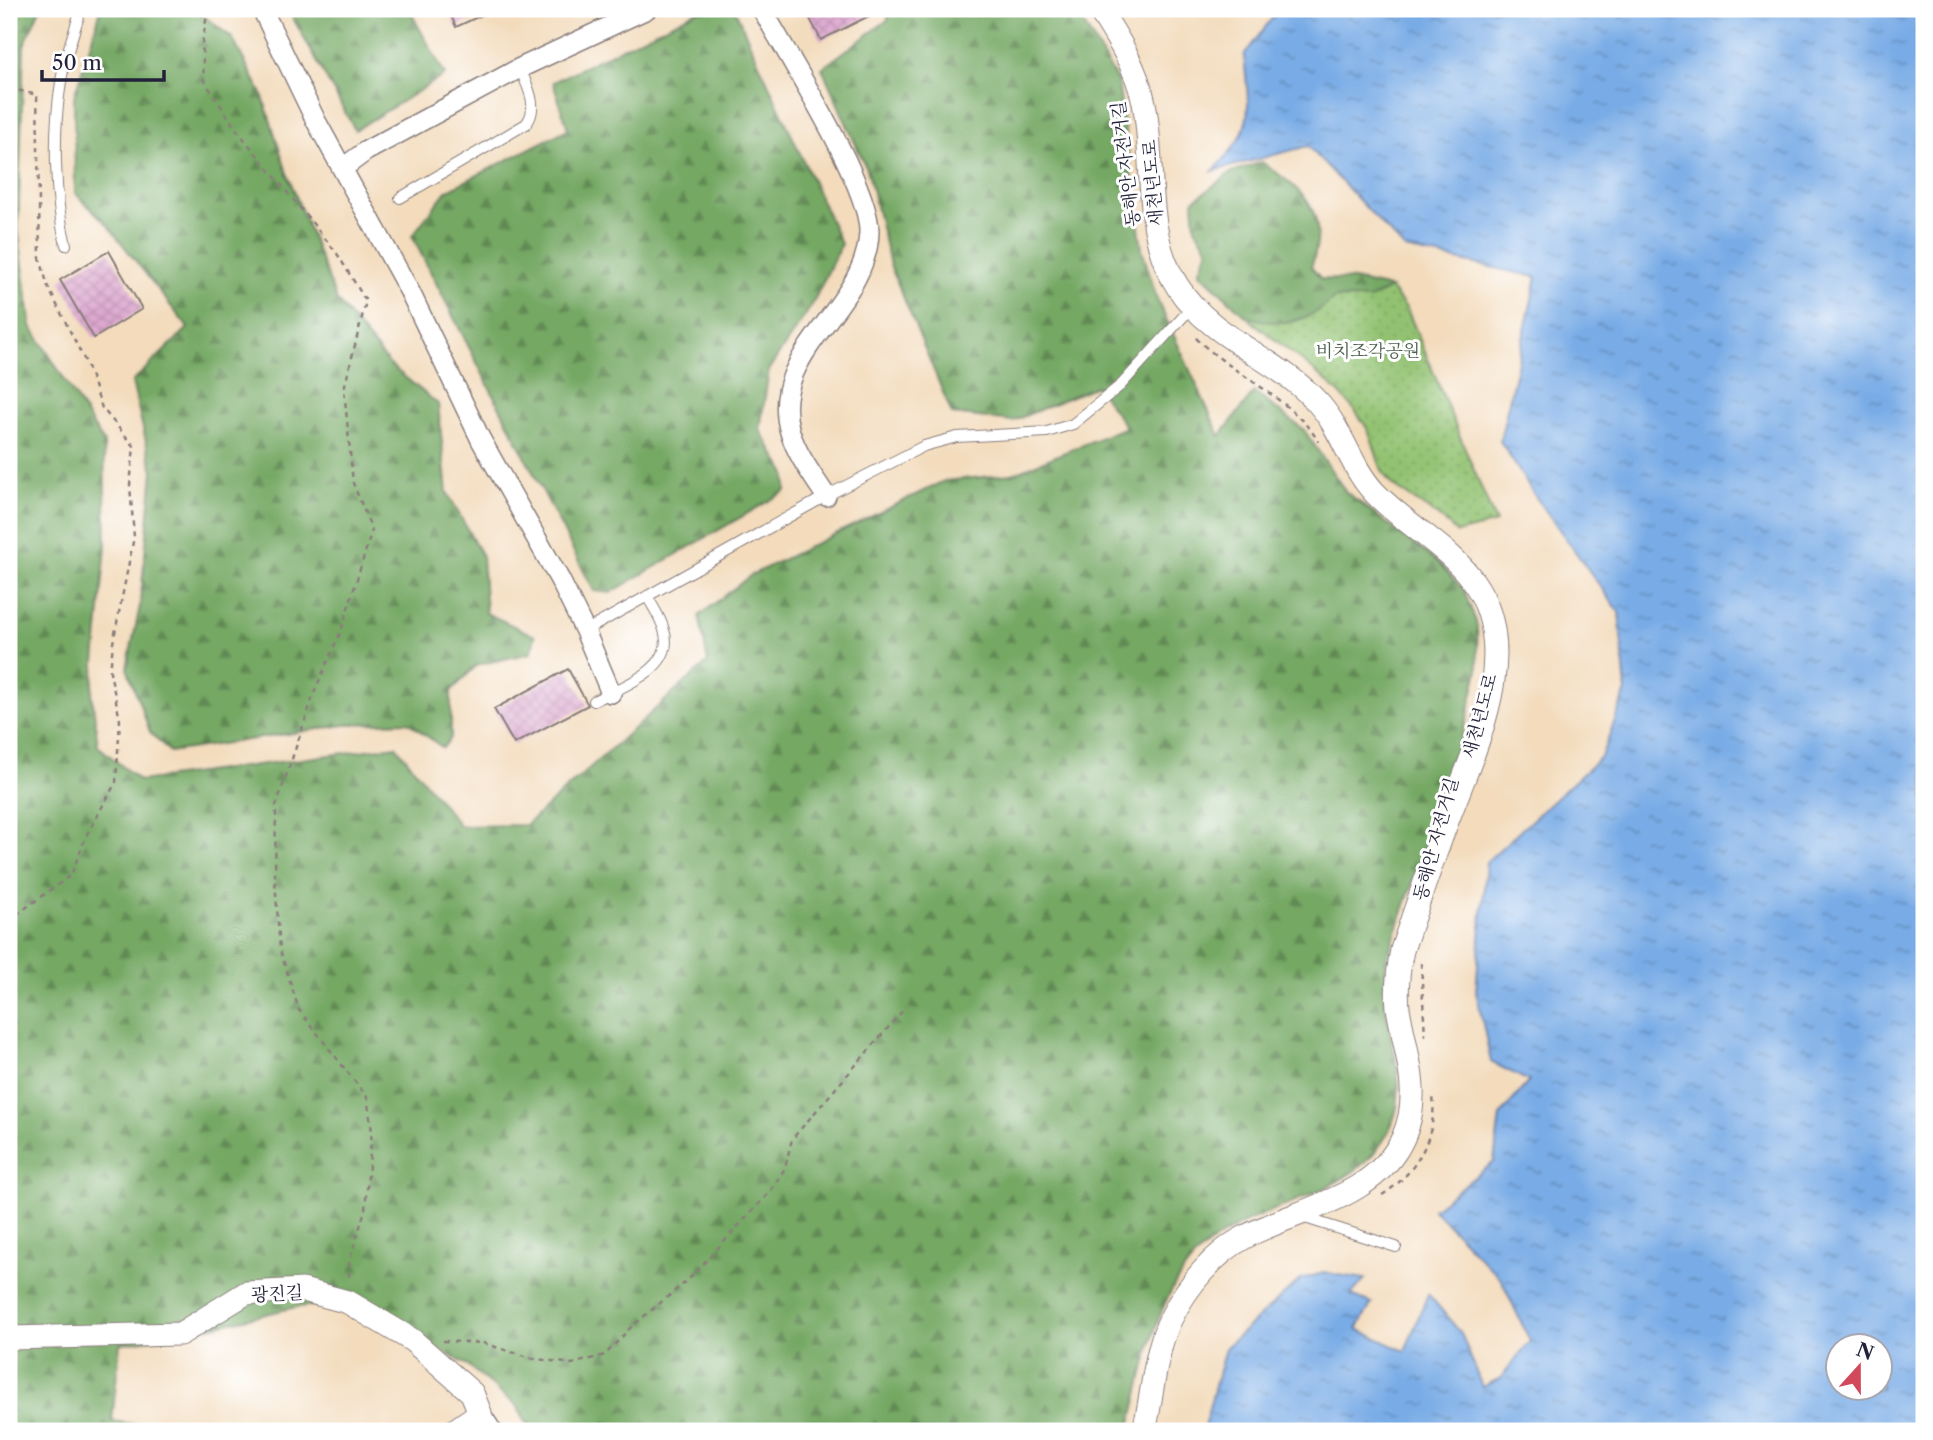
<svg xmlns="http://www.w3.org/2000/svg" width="1933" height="1440" viewBox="0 0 1933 1440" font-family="'Libre Caslon Text','Noto Serif KR',serif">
<defs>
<pattern id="forest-firs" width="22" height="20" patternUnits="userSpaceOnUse" patternTransform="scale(1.75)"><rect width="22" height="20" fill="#75a863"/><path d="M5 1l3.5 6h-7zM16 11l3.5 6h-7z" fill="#608853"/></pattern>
<pattern id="park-dots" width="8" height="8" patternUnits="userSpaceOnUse" patternTransform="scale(1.75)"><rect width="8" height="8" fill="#92c271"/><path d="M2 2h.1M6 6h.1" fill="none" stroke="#7ea663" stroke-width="1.8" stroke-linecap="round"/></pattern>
<pattern id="water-ripples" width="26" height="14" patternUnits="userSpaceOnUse" patternTransform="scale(1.75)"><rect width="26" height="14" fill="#79ace6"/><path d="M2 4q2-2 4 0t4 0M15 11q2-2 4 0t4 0" fill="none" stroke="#638cbc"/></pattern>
<pattern id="building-cross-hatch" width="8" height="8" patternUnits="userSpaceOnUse" patternTransform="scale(1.75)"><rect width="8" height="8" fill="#dda8cf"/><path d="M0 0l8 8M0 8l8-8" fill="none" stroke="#bd90b3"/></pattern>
</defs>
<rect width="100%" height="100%" fill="#fff"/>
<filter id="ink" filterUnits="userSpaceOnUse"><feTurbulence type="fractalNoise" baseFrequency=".0143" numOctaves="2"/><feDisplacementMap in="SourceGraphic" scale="14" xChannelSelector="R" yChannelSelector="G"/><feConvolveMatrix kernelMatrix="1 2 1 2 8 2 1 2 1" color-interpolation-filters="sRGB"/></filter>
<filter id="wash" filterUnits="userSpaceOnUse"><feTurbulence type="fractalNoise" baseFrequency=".00686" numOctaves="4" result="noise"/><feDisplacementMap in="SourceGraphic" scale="28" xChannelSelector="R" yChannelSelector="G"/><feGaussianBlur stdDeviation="1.57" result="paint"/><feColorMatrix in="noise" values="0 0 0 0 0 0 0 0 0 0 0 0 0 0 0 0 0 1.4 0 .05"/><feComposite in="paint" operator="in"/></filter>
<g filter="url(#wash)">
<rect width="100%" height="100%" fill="#f3dbbc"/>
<!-- forest -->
<path fill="url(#forest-firs)" stroke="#4c654f" stroke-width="2" d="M9,9H40L24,45L18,228L31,326L104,443L106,547L92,694L98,746L140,781L396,746L460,826L526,825L708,662L699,616L751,575L944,481L1012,474L1126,427L1096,386L1013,421L952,414L890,265L868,172L822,68L889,19L884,9H1075L1118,82L1142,249L1157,299L1220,436L1254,392L1304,430L1346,492L1439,563L1464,590L1477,625L1478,670L1467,719L1386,962C1386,974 1385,987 1385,999C1388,1038 1406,1077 1395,1115C1369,1202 1254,1197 1197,1255C1153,1299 1145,1373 1129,1431H530L518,1407L466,1364L349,1302L296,1307L180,1334L120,1344L112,1421L179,1431H9Z
M101,9H195L232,38L262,94L287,173L337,301L390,365L438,404L447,492L482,556L486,613L535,636L531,653L477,665L451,691V737L443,748L408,722L351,724L170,752L150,732L127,668L140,606L153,471L132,382L188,328L106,223L75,193L74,97Z
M288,9H409L445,75L355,130Z
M701,9H733L736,12L841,244L812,305L769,369L760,430L786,474V491L610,593L594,591L412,236L446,191L568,129L553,82Z
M1262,162C1304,192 1331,212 1311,267L1321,279L1354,280L1390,288L1370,299L1336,298L1315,315L1275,325L1246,316L1199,272L1208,249L1195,228L1193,201L1232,172Z"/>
<!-- park -->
<path fill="url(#park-dots)" stroke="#5a7256" stroke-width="2" d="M1390,288L1407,309L1496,523L1457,533C1438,512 1413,502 1392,484C1375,468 1377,443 1365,425C1338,381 1284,350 1246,316C1285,328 1304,324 1335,298L1370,299Z"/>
<!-- water -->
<path fill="url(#water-ripples)" stroke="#4e6790" stroke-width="2" fill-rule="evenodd" d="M1274,9H1924V1431H1203L1225,1348L1301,1279L1324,1273L1365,1279L1351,1295L1372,1303L1357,1329L1405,1351L1428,1294L1461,1333L1482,1387L1501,1378L1530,1341L1501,1279L1433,1209L1494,1162L1500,1116L1529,1081L1491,1062L1476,991L1486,862L1601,757L1626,691L1619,612L1535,496L1500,441L1537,277L1405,249L1308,146L1213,171C1257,127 1249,113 1244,55L1276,13ZM1839,1346H1881V1388H1839Z"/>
<g id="blocks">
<!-- building -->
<path fill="url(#building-cross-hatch)" d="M448,9H495L456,27Z
M805,9H883L821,40Z
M109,251L142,309L94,338L60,280Z
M568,669L588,705L514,744L494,709Z"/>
</g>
</g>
<g filter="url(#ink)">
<use href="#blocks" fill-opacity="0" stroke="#8a7e7c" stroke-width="2"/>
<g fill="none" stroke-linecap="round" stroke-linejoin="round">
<defs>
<path id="service" d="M400,198L526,124C540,107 527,86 520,68
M66,245C54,197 53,131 61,82C64,58 74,33 81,9
M585,631L826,496L924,446L957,437L1047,432L1073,424L1121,385L1192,307
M594,701C621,687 677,669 664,630C661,618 653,607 647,596
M1302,1217L1396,1247"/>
<path id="minor" d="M262,9L316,121L410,292L481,440L560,580L585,631L611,693
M762,9C788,56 870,185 869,232C867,309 766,352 790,432C797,455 813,476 826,496
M343,168L366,151L520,68L647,9
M480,1413L492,1431"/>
<path id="tertiary" d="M1099,9C1118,38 1137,69 1144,103C1156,164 1142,233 1178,287C1212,340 1278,358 1318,403C1342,429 1350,466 1374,492C1404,524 1447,545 1473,581C1525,653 1472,753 1446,824C1430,866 1416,908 1402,950C1398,970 1396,988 1398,1008C1405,1052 1423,1094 1403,1138C1375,1199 1299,1208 1245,1237C1214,1253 1187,1286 1171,1318C1154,1352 1153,1395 1144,1431
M9,1338L180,1334L246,1293L303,1290L348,1302L412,1340L472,1393L480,1413L454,1431"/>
</defs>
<!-- service casing -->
<use href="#service" stroke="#8a7e7c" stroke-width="12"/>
<!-- minor casing -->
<use href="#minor" stroke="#8a7e7c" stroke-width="22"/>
<!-- tertiary casing -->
<use href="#tertiary" stroke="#8a7e7c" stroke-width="25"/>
<!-- path -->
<path stroke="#8a7e7c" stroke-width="2.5" stroke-dasharray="5 5" stroke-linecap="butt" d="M208,9L202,44L204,80L236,129L336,252L366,301L344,389L353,483L372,530L341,631L316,688L276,806L275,880L280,950L299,1010L367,1097L372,1131L365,1210L349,1263V1281
M9,88L37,95L40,258L48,287L85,361L102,408L134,446L130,485L134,537L113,643L110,672L120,720L116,782L87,834L71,875L9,920
M1196,338C1233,375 1291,397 1319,442
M1421,963L1425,1036
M1382,1195C1417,1173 1437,1136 1433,1095
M443,1341L483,1343L531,1358L572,1364L605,1355L630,1328L688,1280L770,1192L785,1168L792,1139L906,1007"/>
<!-- service -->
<use href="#service" stroke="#fff" stroke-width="10"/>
<!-- minor -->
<use href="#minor" stroke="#fff" stroke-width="19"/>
<!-- tertiary -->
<use href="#tertiary" stroke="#fff" stroke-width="23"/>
</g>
</g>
<g text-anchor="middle" stroke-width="6" stroke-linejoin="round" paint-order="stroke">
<!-- street labels -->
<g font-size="18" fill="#22223b" stroke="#fff">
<text transform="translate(1126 164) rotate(-97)" y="6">동해안 자전거길</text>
<text transform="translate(1153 183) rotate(-95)" y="6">새천년도로</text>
<text transform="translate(1480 716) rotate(-75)" y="6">새천년도로</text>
<text transform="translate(1436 839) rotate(-75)" y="6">동해안 자전거길</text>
<text transform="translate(277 1294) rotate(-3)" y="6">광진길</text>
</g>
<!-- park labels -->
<g font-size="18" fill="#4f6251" stroke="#fff">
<text x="1368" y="357">비치조각공원</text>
</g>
</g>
<!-- margin -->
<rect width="1933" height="1440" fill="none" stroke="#fff" stroke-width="35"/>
<!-- north arrow -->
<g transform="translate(1859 1367) rotate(21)"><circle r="33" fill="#ffffff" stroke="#a7a7b1" stroke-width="2"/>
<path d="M0-5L12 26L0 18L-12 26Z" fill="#d1495b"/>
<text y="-10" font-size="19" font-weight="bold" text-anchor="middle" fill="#22223b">N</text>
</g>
<!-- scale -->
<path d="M42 70v10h122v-10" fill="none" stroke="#22223b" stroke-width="3.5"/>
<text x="52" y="70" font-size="21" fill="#22223b" stroke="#ffffff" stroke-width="5" paint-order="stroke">50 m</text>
</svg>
